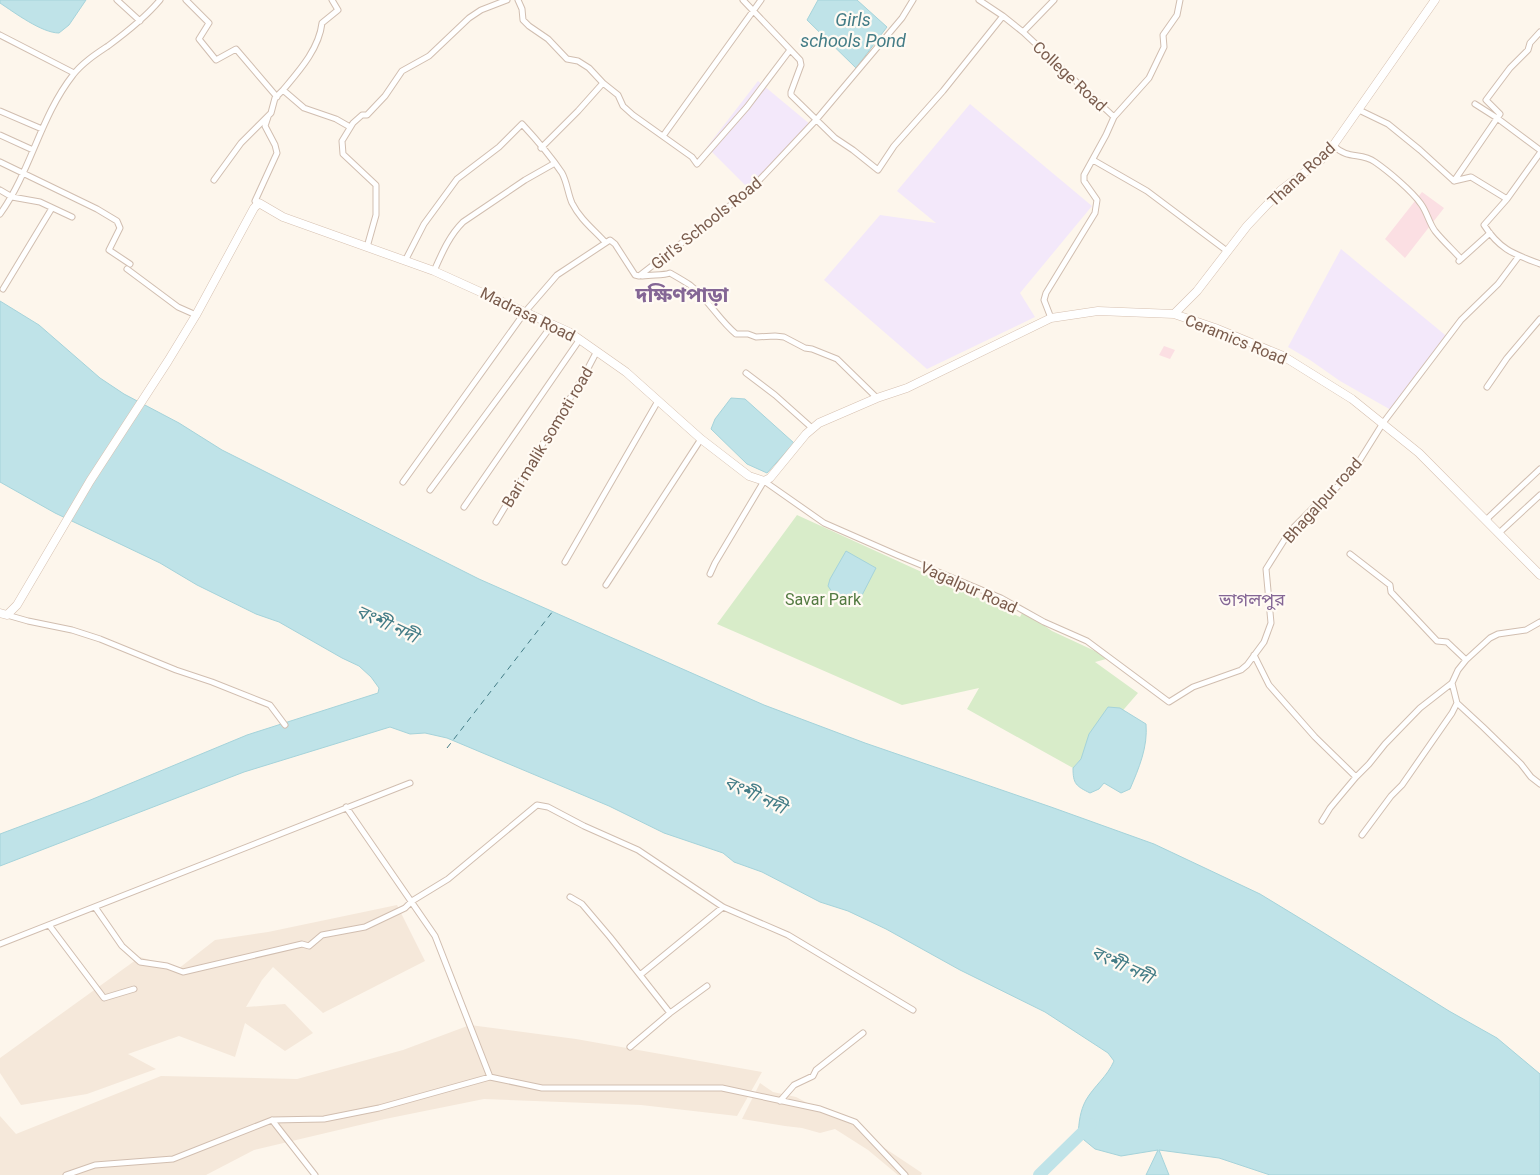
<svg xmlns="http://www.w3.org/2000/svg" width="1540" height="1175" viewBox="0 0 1540 1175" font-family="Roboto,'Noto Sans Bengali',sans-serif">
<rect width="100%" height="100%" fill="#fdf6ec"/>
<!-- residential -->
<path fill="#f5e8da" d="M397,905L425,961L323,1013L273,967L262,980L246,1007L285,1004L313,1033L285,1051L245,1023L235,1057L179,1036L128,1054L156,1069L87,1094L21,1105L0,1073V1058L140,957L178,969L215,940L268,932Z
M470,1025L576,1039L762,1072L737,1116L641,1105L484,1099L385,1119L254,1150L206,1175H0V1116L16,1134L161,1076L297,1079L403,1050Z
M760,1083L773,1092L796,1097L815,1107L843,1117L871,1139L922,1173L921,1175H898L868,1150L835,1129L820,1133L802,1128L785,1126L742,1119Z"/>
<!-- education -->
<path fill="#f3e8fa" d="M758,81L811,125L750,190L707,147Z
M970,104L1092,206L1020,293L1035,317L927,369L824,280L880,215L936,223L897,191Z
M1341,249L1450,339L1391,410L1340,381L1310,360L1288,347Z"/>
<!-- medical -->
<path fill="#fbdfe3" d="M1422,192L1444,208L1405,258L1385,239Z
M1164,346L1175,350L1170,359L1159,355Z"/>
<!-- green -->
<path fill="#d8ecc9" d="M797,515L1020,617L1023,611L1052,631L1110,658L1095,662L1138,693L1073,768L967,709L979,688L902,705L717,624Z"/>
<!-- water -->
<path fill="#bfe3e8" stroke="#a5d3da" d="M0,0H86L69,25L59,33C42,33 15,13 0,3Z
M818,0H857L887,27L856,68L807,20Z
M0,301L39,325L100,378L124,394L179,423L222,450L479,579L764,705L865,743L1051,807L1154,844L1260,894L1316,928L1449,1011L1497,1038L1540,1074V1175H1270L1219,1158L1159,1150L1169,1175H1146L1158,1150L1121,1156L1095,1149L1078,1135C1079,1122 1080,1111 1086,1100C1094,1086 1107,1077 1114,1061L1108,1053L1045,1012L960,970L886,929L848,911L820,902L762,872L734,862L723,853L664,833L609,806L447,738L425,733L410,734L390,727L244,772L0,866V834L88,801L247,735L378,693L379,688L371,677L359,666L342,658L279,622L256,614L197,585L160,563L55,513L0,482Z
M731,398L745,399L794,443L767,473L747,464L711,429L715,419Z
M846,551L876,568L859,601L832,592L828,586L830,579Z
M1108,707L1120,708L1146,724C1148,747 1139,768 1130,789L1121,793L1104,783L1099,789L1090,793C1076,786 1073,784 1073,768L1081,759L1089,734Z"/>
<g fill="none" stroke-linecap="round" stroke-linejoin="round">
<!-- river -->
<path stroke="#bfe3e8" stroke-width="12" d="M1039,1175L1091,1124"/>
<!-- ferry -->
<path stroke="#437c86" stroke-width="1" stroke-dasharray="6 5" stroke-linecap="butt" d="M447,748L553,611"/>
<defs>
<path id="street" d="M117,0L140,21
M186,0L209,23L199,39L216,60L236,49L277,97
M332,0L338,10L322,23C319,49 299,71 283,90L304,108L336,119L350,127
M518,0L522,9L523,20L529,26L548,39L567,59L578,61L589,68L603,83L578,111L541,148
M743,0L800,60L801,65L791,92V95L835,138L853,150L878,170L894,146L943,91L1003,16L1023,32
M979,0L1003,16
M0,35L74,73
M603,83L618,95L623,106L633,115L692,157L697,164L747,107L790,50
M1475,104L1497,118L1540,150
M1359,110L1388,124L1420,150L1454,181L1500,114L1486,100L1510,68L1528,50L1530,43L1540,32
M0,111L42,129
M1114,117L1149,78L1164,47L1163,35L1177,15L1180,0
M0,135L33,150
M663,136L761,0
M1334,146C1348,160 1361,152 1375,162C1388,171 1412,191 1421,204C1427,212 1429,223 1435,231C1443,241 1453,250 1461,259
M1093,160L1147,191L1227,251
M0,162L97,209L117,221L120,228L109,250L130,264
M214,180L241,143L271,113L275,98L283,90
M1454,181L1471,177L1507,199L1540,153
M0,190L12,197L40,202L72,217
M1507,199L1484,225C1500,250 1514,254 1540,264
M255,201L277,153L275,145L265,126L268,117
M0,214C31,171 40,117 73,75C82,63 96,54 108,46C127,32 145,18 160,0
M367,247L376,215V185L343,154L342,141L353,123L362,115H367L385,96L402,71L429,56L469,18L481,10L507,0
M405,261L424,224L457,179L499,147L522,124C535,138 552,158 562,173C567,182 568,194 572,203C580,219 593,229 605,242
M1459,261L1490,233
M127,269L178,307L196,315
M434,271C442,253 449,236 463,222L525,180L555,163
M642,276C652,274 663,276 670,273C677,277 684,281 690,285C708,299 719,320 736,334H748L756,337L775,336L784,337L805,348L812,349L837,359L877,398
M3,289L52,208
M1051,318L1044,300L1046,293L1095,213L1097,200L1084,181V175L1106,135L1114,117L1023,32L1054,0
M746,373L775,395L812,428
M1487,387L1507,358L1540,319
M403,482L525,312L557,275L610,240L615,244L635,275L639,276L750,190L816,120L902,18L913,0
M430,490L552,325
M464,507L580,339
M1487,521L1489,517L1540,469
M496,522L587,370L597,351
M1499,533L1540,495
M1350,554L1390,585L1391,592L1437,641L1447,642L1466,660
M565,562L658,401
M710,574L715,563L764,481L824,523L897,555L1001,598L1044,622L1087,641L1169,702L1193,687L1241,670L1247,665L1264,642L1271,623L1266,569L1290,531L1312,509L1337,487L1353,471L1383,423L1461,320L1498,284L1519,256
M606,585L701,439
M7,615L28,621L72,630L100,639L176,670L212,682L270,705L285,725
M1254,655L1269,685L1315,737L1356,777L1330,808L1322,821
M1457,703L1483,727L1521,764L1531,777L1540,784
M1356,777L1369,764L1385,744L1420,708L1452,683L1458,670L1466,660L1490,638L1498,634L1526,630L1540,622
M346,807L435,936L490,1077
M1362,835L1391,796L1402,785L1452,713L1457,703L1452,683
M570,897L582,904L610,937L670,1013
M95,907L122,946L140,962L167,966L183,972L302,944L309,946L322,935L365,927L405,908L412,901L448,879L537,805L548,807L584,826L638,850L723,907L788,935L913,1010
M49,925L104,998L134,989
M0,944L410,783
M640,975L723,907
M630,1047L670,1013L707,986
M780,1101L794,1085L813,1076L816,1070L863,1033
M272,1120L315,1175
M66,1175L95,1165L173,1159L272,1120L324,1119L379,1108L490,1077L542,1088H722L820,1109L855,1122L905,1175"/>
<path id="secondary" d="M1174,314L1197,291L1247,226L1281,190L1321,160L1330,150L1435,0
M0,613L7,615L17,605L90,481L168,361L196,315L254,208L259,203L283,217L434,271L569,332L626,372L701,439L749,476L764,481L770,478L806,434L819,423L877,398L907,388L1051,318L1098,311L1174,314L1215,328L1283,356L1352,399L1419,453L1540,575"/>
</defs>
<!-- street casing -->
<use href="#street" stroke="#d1beb0" stroke-width="7"/>
<!-- secondary casing -->
<use href="#secondary" stroke="#d6c0b0" stroke-width="9"/>
<!-- street -->
<use href="#street" stroke="#fff" stroke-width="5"/>
<!-- secondary -->
<use href="#secondary" stroke="#fff" stroke-width="8"/>
</g>
<g text-anchor="middle" stroke-width="4.5" stroke-linejoin="round" paint-order="stroke">
<!-- street labels -->
<g font-size="16" fill="#7a5c4d" stroke="#fffaf3">
<text transform="translate(1070 76) rotate(43)" y="6">College Road</text>
<text transform="translate(1301 174) rotate(-43)" y="6">Thana Road</text>
<text transform="translate(706 223) rotate(-39)" y="6">Girl's Schools Road</text>
<text transform="translate(528 314) rotate(26)" y="6">Madrasa Road</text>
<text transform="translate(1236 339) rotate(22)" y="6">Ceramics Road</text>
<text transform="translate(547 437) rotate(-59)" y="6">Bari malik somoti road</text>
<text transform="translate(1322 500) rotate(-48)" y="6">Bhagalpur road</text>
<text transform="translate(969 587) rotate(24)" y="6">Vagalpur Road</text>
</g>
<!-- park labels -->
<g font-size="16" fill="#537a41" stroke="#fffaf3">
<text x="823" y="605">Savar Park</text>
</g>
<!-- water labels -->
<g font-size="18" font-style="italic" fill="#437c86" stroke="#fffaf3">
<text x="853" y="26">Girls<tspan x="853" dy="21">schools Pond</tspan></text>
<text transform="translate(387 624) rotate(25)" y="6">বংশী নদী</text>
<text transform="translate(755 795) rotate(25)" y="6">বংশী নদী</text>
<text transform="translate(1122 965) rotate(25)" y="6">বংশী নদী</text>
</g>
<!-- neighbourhood labels -->
<g font-size="18" fill="#846695" stroke="#fffaf3">
<text x="1252" y="606">ভাগলপুর</text>
</g>
<!-- district labels -->
<g font-size="21" font-weight="bold" fill="#846695" stroke="#fffaf3">
<text x="682" y="302">দক্ষিণপাড়া</text>
</g>
</g>
</svg>
